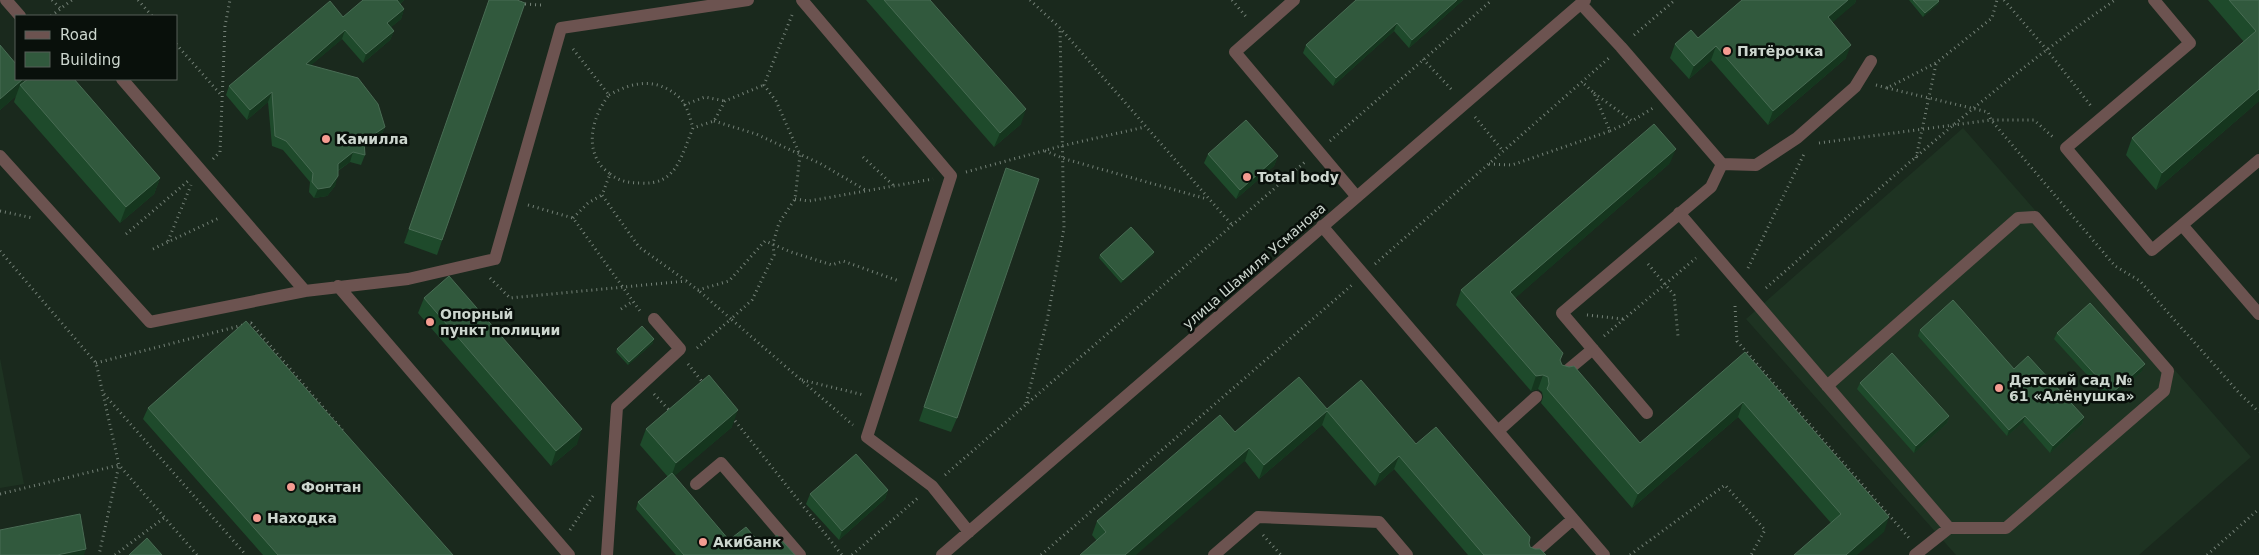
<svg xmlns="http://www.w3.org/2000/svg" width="2259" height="555" viewBox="0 0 2259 555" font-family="'DejaVu Sans',sans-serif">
<rect width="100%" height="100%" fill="#1a291d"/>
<!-- built -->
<path fill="#1e3322" d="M1963,128L2251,457L2139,555H1956L1746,319Z
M0,358L24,484L0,488Z"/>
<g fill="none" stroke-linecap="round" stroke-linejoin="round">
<!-- path -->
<path stroke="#748177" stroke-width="3" stroke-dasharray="1 4" stroke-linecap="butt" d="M52,0L61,9
M138,0L152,16
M516,0L524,4L541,5
M1030,0L1060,28L1232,225
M1232,0L1248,19
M2004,0L2047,50L2091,106
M792,15L764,85L776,101L800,155L795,199L779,223L773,243L774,255L752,300L731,319L853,425
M51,16L72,0
M1634,35L1675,0
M176,44L222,96
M573,49L609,95C595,113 585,141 599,163C601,167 607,171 610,174L602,195L639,247L685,280
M1423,59L1453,91
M1876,85L1887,88L1936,63L1992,18L1997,0
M1887,88L1988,112L1991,120L2115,266L2140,281L2240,394L2259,412
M1594,93L1632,121L1653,108
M609,95C634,81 658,77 681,99C688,107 690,119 693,128
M684,105L705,97L725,101
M1475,117L1503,151
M714,121L756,134L821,164L867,191
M1610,131L1632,121
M1330,141L1492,0
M1819,143L1991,120H2034L2054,138
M1045,151L1065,159L1207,199
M863,157L894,186
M1916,158L1936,64
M213,159L220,152L225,26L230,0
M1489,164L1512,165L1610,131L1594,93L1582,82
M966,172L1061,146L1145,127
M610,174C619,181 629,183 640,183C677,186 681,156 693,128L714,121L725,101L764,85
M795,199L809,201L933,179
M528,205L573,218L640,311
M0,211L33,218
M573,218L588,203L602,195
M126,234L188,181
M168,241L191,185
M153,249L219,218
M0,251L96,363L119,465L197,555
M1375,264L1609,58
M1648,264L1674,295L1678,336
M1748,268L1804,154
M490,278L510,298L686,281L698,290L729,281L765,241L791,252L832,265L843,261L899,281
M1766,288C1880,189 1991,86 2115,0
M1735,306L1737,341L1909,538
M621,309L633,301
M1587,315L1623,319
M1604,336L1696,258
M697,348L731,319L698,290
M96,363L251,323L345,433
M688,364L704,384
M802,380L864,395
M104,394L246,555
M654,394L670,411
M1026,403L1047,321L1064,228L1060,28
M732,417L842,555
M945,475L1306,161
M0,494L119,465L99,555
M570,530L593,496
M1263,535L1281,555
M115,555L165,517
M852,555L919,497
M1041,555L1352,285
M1630,555L1725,485L1765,530L1751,555
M2207,555L2259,509"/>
<!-- minor -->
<path stroke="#6c5350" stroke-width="12" d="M6,0L20,16
M802,0L951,176L867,437L932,486L969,532
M1294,0L1235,52L1357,197
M2154,0L2190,43L2066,148L2152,250L2182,225L2259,314
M1581,4L1621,47L1722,164L1756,165L1797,138L1855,87L1871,61
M122,79L305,291
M0,156L150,322L305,291L408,279L495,259L561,28L748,0
M1679,213L1949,528H2006L2164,391L2168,371L2035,217L2018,218L1827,386
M2182,225L2259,160
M1322,226L1604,555
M338,286L569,555
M1563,374L1593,349
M1647,413L1562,313L1711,187L1722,164
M1498,431L1536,397
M696,484L721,463L800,555
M607,555L617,407L680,349L654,319
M942,555L1585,0
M1214,555L1258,517L1379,522L1407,555
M1532,555L1573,519
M1915,555L1949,528"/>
</g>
<!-- wall -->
<path fill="#1e4a2b" d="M363,0H404L400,4L404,9L401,19L391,27L394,31L390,40L363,63L342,39L311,65L385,127L381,136L364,148L365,155L361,165L350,162L338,171L335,186L327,196L314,198L309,192L310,182L283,150L272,146L268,102L247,120L226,95L229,86L343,17Z
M489,0L525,3L437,255L404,243Z
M866,0H930L1021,124L994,147Z
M1356,0H1463L1409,48L1394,31L1333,86L1303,53L1306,45Z
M1742,0H1856L1855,3L1832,22L1846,58L1768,125L1711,60L1689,79L1670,58L1675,44L1698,38Z
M1909,0H1938L1939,1L1938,4L1923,17Z
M2208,0H2259V101L2156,190L2126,155L2132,138L2244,42Z
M0,45L24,82L160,178L154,194L120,223L14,102L16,96L0,110Z
M1208,154L1278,156L1274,166L1236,199L1204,163Z
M1670,163L1515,298L1560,360L1562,365L1640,443L1745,352L1884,532L1831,523L1738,417L1632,508L1541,403L1543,397L1542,392L1538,389L1531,391L1456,305L1461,290Z
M1001,183L957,418L951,432L919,421Z
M1154,252L1153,255L1121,283L1099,258L1100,255Z
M424,298L577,444L551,466L418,313Z
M1920,330L2014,369L2084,417L2082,424L2050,453L2023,422L2007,436L1918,336Z
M2057,333L2142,371L2110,400L2054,339Z
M653,343L628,365L616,352L617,349Z
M1860,383L1949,416L1947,423L1914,453L1857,389Z
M148,408L453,555H263L143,419Z
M1327,409L1416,444L1529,543L1530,547L1546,555H1468L1394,469L1375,486L1322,425L1259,479L1245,461L1097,541L1092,535L1097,521L1235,432Z
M732,427L674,476L729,540L795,555H676L636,509L638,502L668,477L640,445L646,429Z
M888,490L885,499L839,540L806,504L810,494Z"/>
<!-- shaded-wall -->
<path fill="#15361e" d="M397,0H404L393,10Z
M1457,0H1463L1409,48L1412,40Z
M1848,0H1856L1855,3L1823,31L1828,17Z
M1939,1L1938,4L1923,17L1925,13Z
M404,9L401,19L384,33L387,23Z
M1397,23L1394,31L1333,86L1336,78Z
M345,30L342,39L302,73L306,64Z
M394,31L390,40L363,63L366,54Z
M1851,45L1846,58L1768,125L1773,111Z
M1716,46L1711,60L1689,79L1694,66Z
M23,79H25L22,87L20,85L16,96L0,110V99Z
M2259,89V101L2156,190L2162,173Z
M272,92L268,102L247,120L250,110Z
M1026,109L1021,124L994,147L1000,133Z
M385,127L381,136L361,150L364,141Z
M1676,149L1670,163L1505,307L1510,292Z
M353,152L350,162L334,173L338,164Z
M1278,156L1274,166L1236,199L1240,190Z
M338,176L335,186L327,196L314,198L318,189Z
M160,178L154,194L120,223L126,207Z
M1154,252L1153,255L1121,283L1123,280Z
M654,339L653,343L628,365L629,362Z
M2145,364L2142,371L2110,400L2112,393Z
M1543,375L1538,389L1531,391L1536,376Z
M1743,402L1738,417L1632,508L1638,494Z
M738,410L732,427L670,480L676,463Z
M1327,411L1322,425L1259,479L1264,465Z
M1949,416L1947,423L1914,453L1916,446Z
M2025,416L2023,422L2007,436L2009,430Z
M2084,417L2082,424L2050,453L2053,446Z
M582,429L577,444L551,466L556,451Z
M1249,448L1245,461L1136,555H1125Z
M1399,456L1394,469L1375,486L1380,473Z
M888,490L885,499L839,540L842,531Z
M1889,517L1884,532L1857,555H1846Z
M86,549L84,555H57Z"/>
<!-- building -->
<path fill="#31593d" stroke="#496c54" d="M363,0H397L404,9L387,23L394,31L366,54L345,30L306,64L358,78L378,104L385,127L364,141L365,155L353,152L338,164V176L330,187L318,189L312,182L313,173L286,141L275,136L272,92L250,110L229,86L330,1L343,17Z
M489,0H517L525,3L442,240L409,229Z
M884,0H930L1026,109L1000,133Z
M1356,0H1457L1412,40L1397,23L1336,78L1306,45Z
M1742,0H1848L1828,17L1851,45L1773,111L1716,46L1694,66L1675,44L1691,30L1698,38Z
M1913,0H1938L1939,1L1925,13Z
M2229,0H2259V89L2162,173L2132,138L2256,31Z
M0,45L16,64V79H23L0,99Z
M28,79H74L160,178L126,207L20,85Z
M1246,120L1278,156L1240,190L1208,154Z
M1654,124L1676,149L1510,292L1563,353L1560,360L1562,365L1569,367L1574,366L1640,443L1745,352L1889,517L1846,555H1794L1841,514L1743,402L1638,494L1547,389L1549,384L1548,377L1543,375L1536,376L1461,290Z
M1006,168L1039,179L957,418L924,407Z
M1131,227L1154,252L1123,280L1100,255Z
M449,276L582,429L556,451L424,298Z
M1953,300L2014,369L2028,356L2084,417L2053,446L2025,416L2009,430L1920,330Z
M2090,303L2145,364L2112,393L2057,333Z
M246,321L453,555H278L148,408Z
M642,326L654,339L629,362L617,349Z
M1892,353L1949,416L1916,446L1860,383Z
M709,375L738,410L676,463L646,429Z
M1299,377L1327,409L1361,380L1416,444L1436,427L1530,537L1529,543L1530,547L1535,549H1540L1546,555H1484L1399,456L1380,473L1327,411L1264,465L1249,448L1125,555H1080L1106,532L1097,521L1220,415L1235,432Z
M856,454L888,490L842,531L810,494Z
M672,473L729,540L746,527L763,547L777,535L795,555H684L638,502Z
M80,514L86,549L57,555H0V530Z
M147,538L162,555H129Z"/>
<!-- markers -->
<g fill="#f59c91" stroke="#09100b" stroke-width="2">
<circle cx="1727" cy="51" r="5"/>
<circle cx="326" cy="139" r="5"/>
<circle cx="1247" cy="177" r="5"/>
<circle cx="430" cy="322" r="5"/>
<circle cx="1999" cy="388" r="5"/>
<circle cx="291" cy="487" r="5"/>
<circle cx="257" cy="518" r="5"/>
<circle cx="703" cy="542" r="5"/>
</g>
<g text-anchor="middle" stroke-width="5" stroke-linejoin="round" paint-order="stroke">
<!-- poi labels -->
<g font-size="14" font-weight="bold" fill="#ccd6ce" stroke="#09100b" text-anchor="start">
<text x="1737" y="56">Пятёрочка</text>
<text x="336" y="144">Камилла</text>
<text x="1257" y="182">Total body</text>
<text x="440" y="319">Опорный<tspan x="440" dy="16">пункт полиции</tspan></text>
<text x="2009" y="385">Детский сад №<tspan x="2009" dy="16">61 «Алёнушка»</tspan></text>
<text x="301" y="492">Фонтан</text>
<text x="267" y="523">Находка</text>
<text x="713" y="547">Акибанк</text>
</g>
<!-- street labels -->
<g font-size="14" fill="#ccd6ce" stroke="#09100b">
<text transform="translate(1254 266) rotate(-41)" y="5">улица Шамиля Усманова</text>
</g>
</g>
<!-- legend -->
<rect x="15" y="15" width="162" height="65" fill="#09100b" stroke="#575f59"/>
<rect x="25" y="31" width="25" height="8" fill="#6c5350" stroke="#575f59"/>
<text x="60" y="40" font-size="15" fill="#ccd6ce">Road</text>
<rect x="25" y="52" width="25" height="15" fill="#31593d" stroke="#575f59"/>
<text x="60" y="65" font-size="15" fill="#ccd6ce">Building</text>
</svg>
